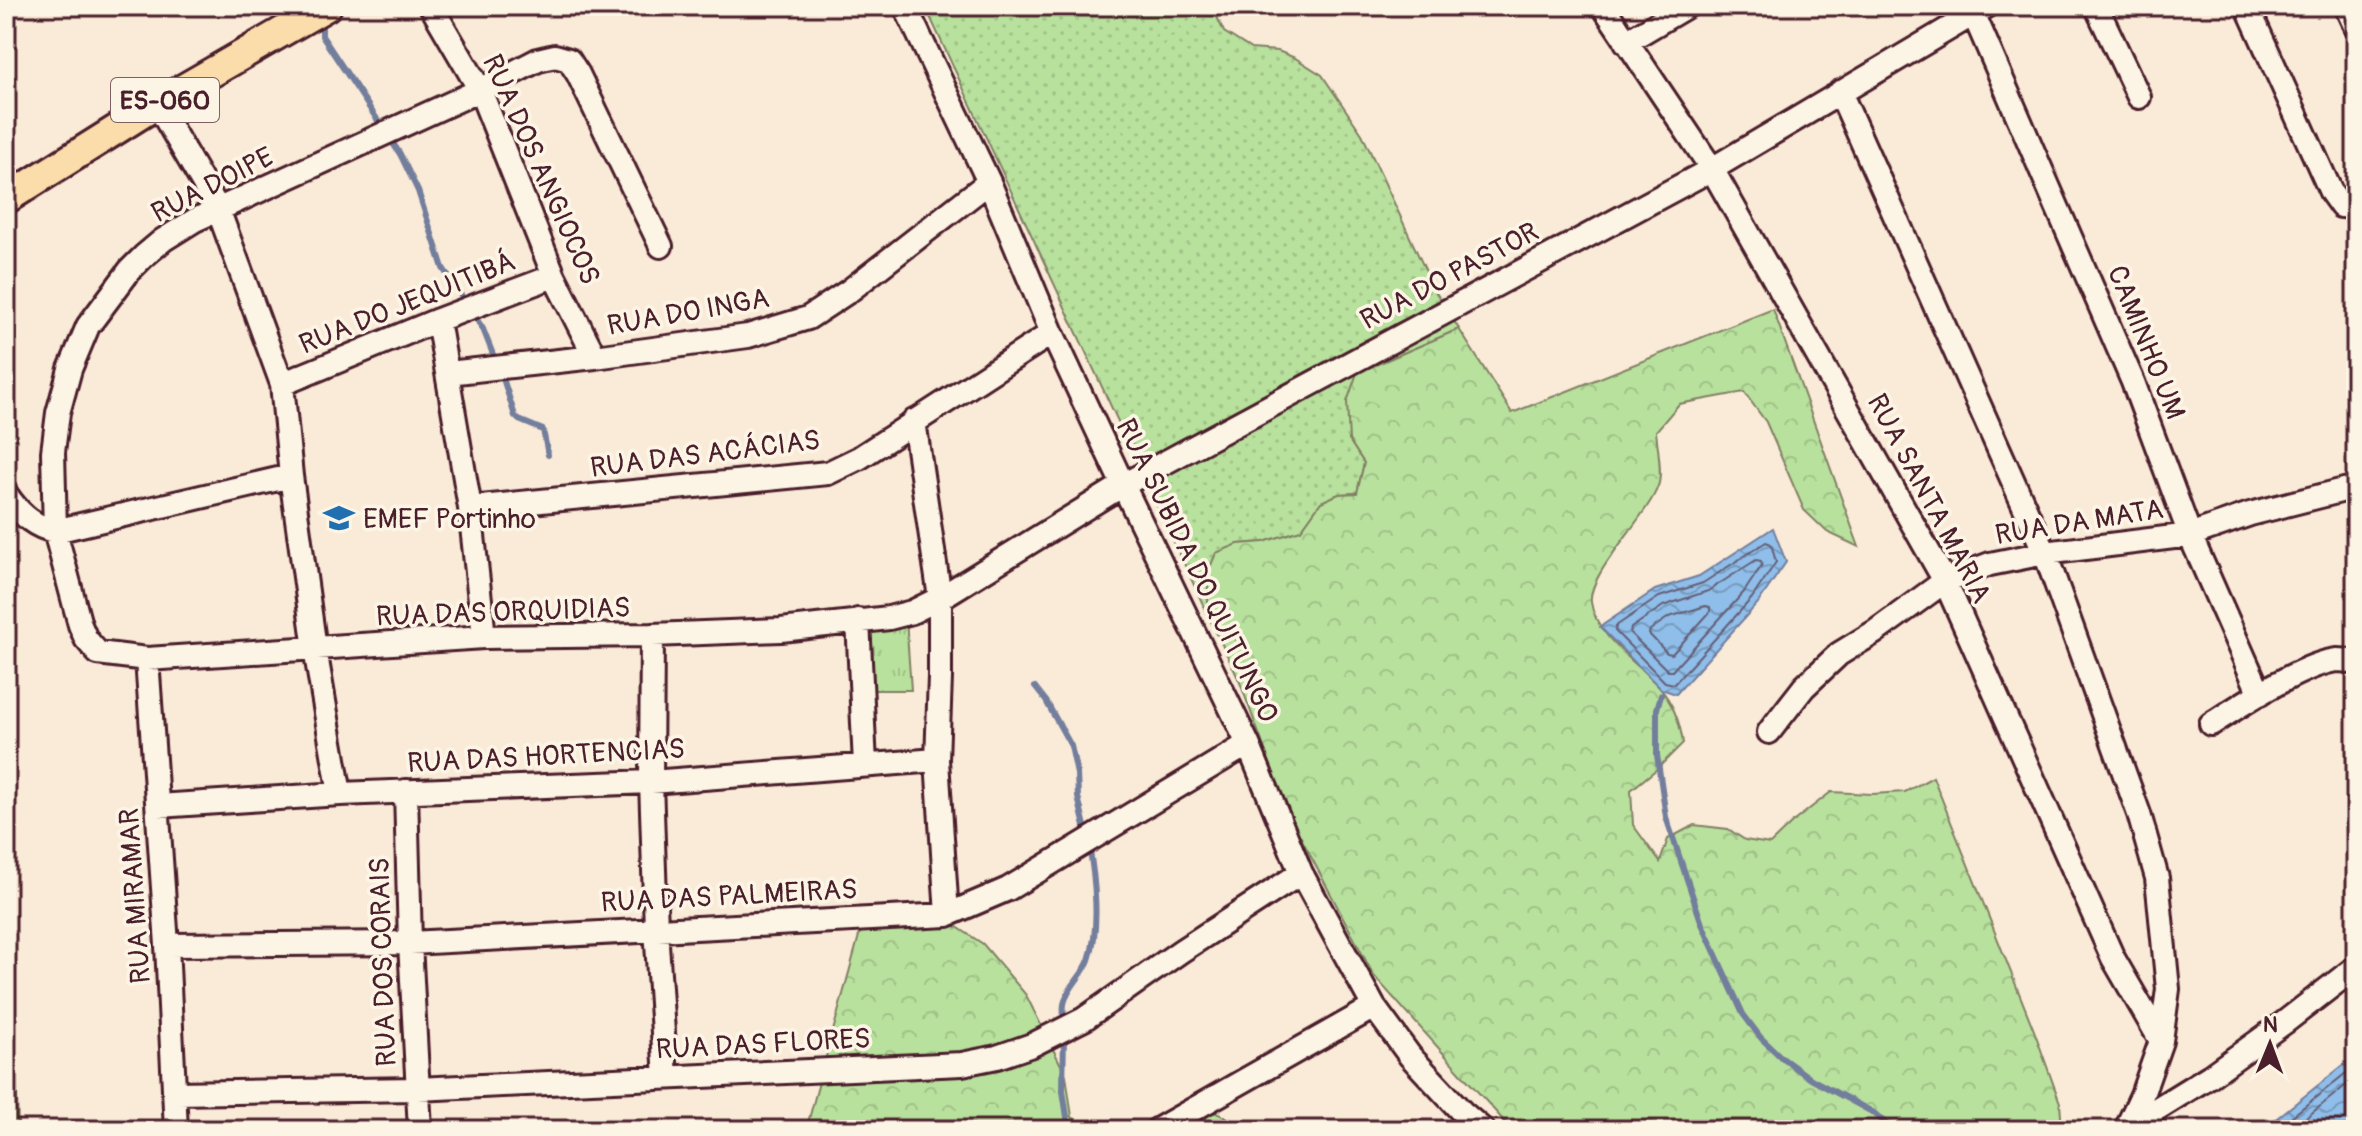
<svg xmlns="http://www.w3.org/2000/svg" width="2362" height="1136" viewBox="0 0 2362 1136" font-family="Pangolin,sans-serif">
<defs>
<pattern id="grass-dots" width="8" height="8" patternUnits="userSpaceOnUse" patternTransform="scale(2)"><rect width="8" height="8" fill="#b8e19d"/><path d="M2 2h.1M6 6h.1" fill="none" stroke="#a0c187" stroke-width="1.8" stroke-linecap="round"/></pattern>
<pattern id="forest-crowns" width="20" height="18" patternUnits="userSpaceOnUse" patternTransform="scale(2)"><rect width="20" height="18" fill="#b8e19d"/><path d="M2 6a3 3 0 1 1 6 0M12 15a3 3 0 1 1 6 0" fill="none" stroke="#a0c187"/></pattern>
<pattern id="park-tufts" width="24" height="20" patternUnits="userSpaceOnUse" patternTransform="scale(2)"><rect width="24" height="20" fill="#b8e19d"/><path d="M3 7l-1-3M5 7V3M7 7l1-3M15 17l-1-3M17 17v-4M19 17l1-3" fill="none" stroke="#a0c187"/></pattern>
<pattern id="water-waves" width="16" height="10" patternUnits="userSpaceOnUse" patternTransform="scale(2)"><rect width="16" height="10" fill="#8ebee9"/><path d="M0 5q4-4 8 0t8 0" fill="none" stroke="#769abd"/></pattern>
</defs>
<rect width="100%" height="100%" fill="#faead8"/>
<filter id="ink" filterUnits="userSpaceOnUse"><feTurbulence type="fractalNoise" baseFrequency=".0125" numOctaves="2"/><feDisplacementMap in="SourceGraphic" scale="16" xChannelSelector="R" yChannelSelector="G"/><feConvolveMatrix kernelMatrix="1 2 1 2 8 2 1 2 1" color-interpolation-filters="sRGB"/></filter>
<g filter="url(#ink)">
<!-- grass -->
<path fill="url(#grass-dots)" stroke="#818064" stroke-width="2" d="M925,6H1212L1224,32L1251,49L1278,51L1295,58L1322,75L1362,134L1435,291L1459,329L1357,373L1349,440L1364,463L1357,493L1339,494L1321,502L1301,530L1264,542L1238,544L1208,572V615Z
M6,942L14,1002L18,1130H6Z"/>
<!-- forest -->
<path fill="url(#forest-crowns)" stroke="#818064" stroke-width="2" d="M1773,309L1859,547L1827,532L1804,510L1766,422L1744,392L1679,404L1656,431C1657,444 1663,475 1658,486C1648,516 1587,574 1591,602C1595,636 1638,663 1659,687C1673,703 1680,722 1683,743L1658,768L1631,790L1633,825L1660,862L1668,839L1694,825L1728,829L1745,840L1770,844L1794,821L1831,792L1872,794L1905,792L1933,777L2035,1033L2060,1103L2062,1130H1512L1374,976L1290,817L1239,680L1208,615V572L1216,553L1238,544L1264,542L1301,530L1321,502L1339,494L1357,493L1364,463L1349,440L1347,402L1357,373L1459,329L1512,413Z
M861,919L951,923L983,944L1026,995L1066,1075L1072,1117L1092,1130H806L860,932Z
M1194,1103L1243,1125L1247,1130H1171Z"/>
<!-- park -->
<path fill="url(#park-tufts)" stroke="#818064" stroke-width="2" d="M906,618L911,690H871L866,621Z"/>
<!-- water -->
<path fill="url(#water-waves)" stroke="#737e9d" stroke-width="2" d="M1773,528L1786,562L1758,603L1676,694L1661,689L1600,627L1655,590L1699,576Z
M2356,1055V1130H2262Z"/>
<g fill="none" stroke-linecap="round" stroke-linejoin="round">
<!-- shore -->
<path stroke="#655f77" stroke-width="2" d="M1766,542L1771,544L1776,562L1752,598L1674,684L1665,682L1615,631L1616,626L1659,597L1703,583Z
M1756,560L1761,561L1762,565L1744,592L1672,671H1668L1630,633L1631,628L1663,606L1708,591Z
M1706,606L1710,607V612L1672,654L1667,653L1649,634L1650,630L1669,617Z
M2275,1130L2356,1065
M2291,1130L2356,1077"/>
<!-- stream -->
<path stroke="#737e9d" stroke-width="6" d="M322,19V36L400,154L418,191L443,268L483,329L496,362
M501,372L515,416L519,420L543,430L548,455
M1035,687L1046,701L1071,746L1077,774L1078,797L1087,835
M1661,695L1657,709V755L1666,817L1702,924L1743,1014L1761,1038L1782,1058L1811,1079L1874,1113L1893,1130
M1064,1023C1064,1017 1063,1010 1064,1004C1067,988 1083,976 1089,960C1100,929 1095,878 1089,846
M1064,1034L1063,1091L1069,1130"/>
<defs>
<path id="minor" d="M431,6L480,90L554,276L595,357
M905,6L989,182L1052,333L1123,485L1248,744L1301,873L1374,1007L1410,1056L1463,1113L1483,1130
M1603,6L1712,169L1945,581L2113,958L2161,1041
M2096,6L2139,97
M2247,6L2331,192L2341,206L2356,207
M2346,6L2356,28
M1974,15L2133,382L2190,535L2260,694
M1626,42L1687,6
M1840,92L2045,553L2139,814L2157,878L2168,989L2161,1041L2142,1095L2127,1127
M157,104L218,209L282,384L291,476L315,649L340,794
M661,246L578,74L569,60L555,56L538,60L480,90L195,220L163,240L144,256L130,270L88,326L70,369L58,413L53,452L55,531L80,625L86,639L98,653L147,659L484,637L652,635L781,630L889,618L912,612L940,598L1123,485L1712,169L1987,6
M438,320L470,508L484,637
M448,373L595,357L748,336L808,318L849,291L989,182
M282,384L438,320L554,276
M914,421L940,598V677L937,760L947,915
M6,494C18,512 33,527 55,531L291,476
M470,508L828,473L859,458L1052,333
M858,620L865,765
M652,635L651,782L656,929L666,1077
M147,659L167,945L176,1130
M2211,724C2241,705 2302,664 2337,660C2343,660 2350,661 2356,662
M1769,732L1804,687L1839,654L1875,632L1945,581L1990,564L2045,553L2190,535L2250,514L2356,487
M406,791L410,943L420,1130
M158,806L340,794L651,782L937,760
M167,945L410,943L947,915L1008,889L1248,744
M175,1093L417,1089L962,1064L997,1057L1032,1045L1084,1019L1181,951L1301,873
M2126,1128L2210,1076L2285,1022L2356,967
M1157,1130L1374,1007"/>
<path id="major" d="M6,199L157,104L327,6"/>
</defs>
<!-- minor casing -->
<use href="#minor" stroke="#4a1f2b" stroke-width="28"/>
<!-- major casing -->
<use href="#major" stroke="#4a1f2b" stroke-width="34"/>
<!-- minor -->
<use href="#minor" stroke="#fcf5e5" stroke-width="22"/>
<!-- major -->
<use href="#major" stroke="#fbddab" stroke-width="28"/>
</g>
</g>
<!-- icons -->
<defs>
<symbol id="school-bare" viewBox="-9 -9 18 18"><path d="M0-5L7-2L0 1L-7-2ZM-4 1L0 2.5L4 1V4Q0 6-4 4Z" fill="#1f6fb2" stroke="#fcf5e5" stroke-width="2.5" paint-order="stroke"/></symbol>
</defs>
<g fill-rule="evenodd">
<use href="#school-bare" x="317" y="496" width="44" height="44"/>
</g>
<g text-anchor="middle" stroke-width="7" stroke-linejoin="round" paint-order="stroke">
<!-- shield labels -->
<rect fill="#fcf5e5" stroke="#7f5f63" stroke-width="2" x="111" y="78" width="108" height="44" rx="6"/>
<g font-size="26" font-weight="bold" fill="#4a1f2b">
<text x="165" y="109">ES-060</text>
</g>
<!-- street labels -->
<g font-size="28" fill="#4a1f2b" stroke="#fcf5e5">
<text transform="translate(542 169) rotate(66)" y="10">RUA DOS ANGIOCOS</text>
<text transform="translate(212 184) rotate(-27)" y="10">RUA DOIPE</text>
<text transform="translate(1449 275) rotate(-28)" y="10">RUA DO PASTOR</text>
<text transform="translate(407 302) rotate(-22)" y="10">RUA DO JEQUITIBÁ</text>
<text transform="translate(688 311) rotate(-10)" y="10">RUA DO INGA</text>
<text transform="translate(2147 342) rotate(68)" y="10">CAMINHO UM</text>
<text transform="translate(705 453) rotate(-7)" y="10">RUA DAS ACÁCIAS</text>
<text transform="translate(1930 498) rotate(62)" y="10">RUA SANTA MARIA</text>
<text transform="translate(2079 521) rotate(-9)" y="10">RUA DA MATA</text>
<text transform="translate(1198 570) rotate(64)" y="10">RUA SUBIDA DO QUITUNGO</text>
<text transform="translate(503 611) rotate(-2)" y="10">RUA DAS ORQUIDIAS</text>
<text transform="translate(546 755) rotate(-3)" y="10">RUA DAS HORTENCIAS</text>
<text transform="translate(729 895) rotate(-3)" y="10">RUA DAS PALMEIRAS</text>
<text transform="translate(134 896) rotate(-94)" y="10">RUA MIRAMAR</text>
<text transform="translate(382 962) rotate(-92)" y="10">RUA DOS CORAIS</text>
<text transform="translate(763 1043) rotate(-3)" y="10">RUA DAS FLORES</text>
</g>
<!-- poi labels -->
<g font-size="28" fill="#4a1f2b" stroke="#fcf5e5" text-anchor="start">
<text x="363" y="528">EMEF Portinho</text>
</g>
</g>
<!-- margin -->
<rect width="2362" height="1136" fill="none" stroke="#fcf5e5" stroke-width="32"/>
<rect x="16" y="16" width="2330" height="1104" fill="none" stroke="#4a1f2b" stroke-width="3" filter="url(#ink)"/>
<!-- north arrow -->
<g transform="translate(2270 1044) rotate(1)" stroke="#fcf5e5" stroke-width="6" paint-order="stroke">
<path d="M0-6L14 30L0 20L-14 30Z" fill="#4a1f2b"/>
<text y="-12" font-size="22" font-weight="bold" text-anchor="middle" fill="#4a1f2b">N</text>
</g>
</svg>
